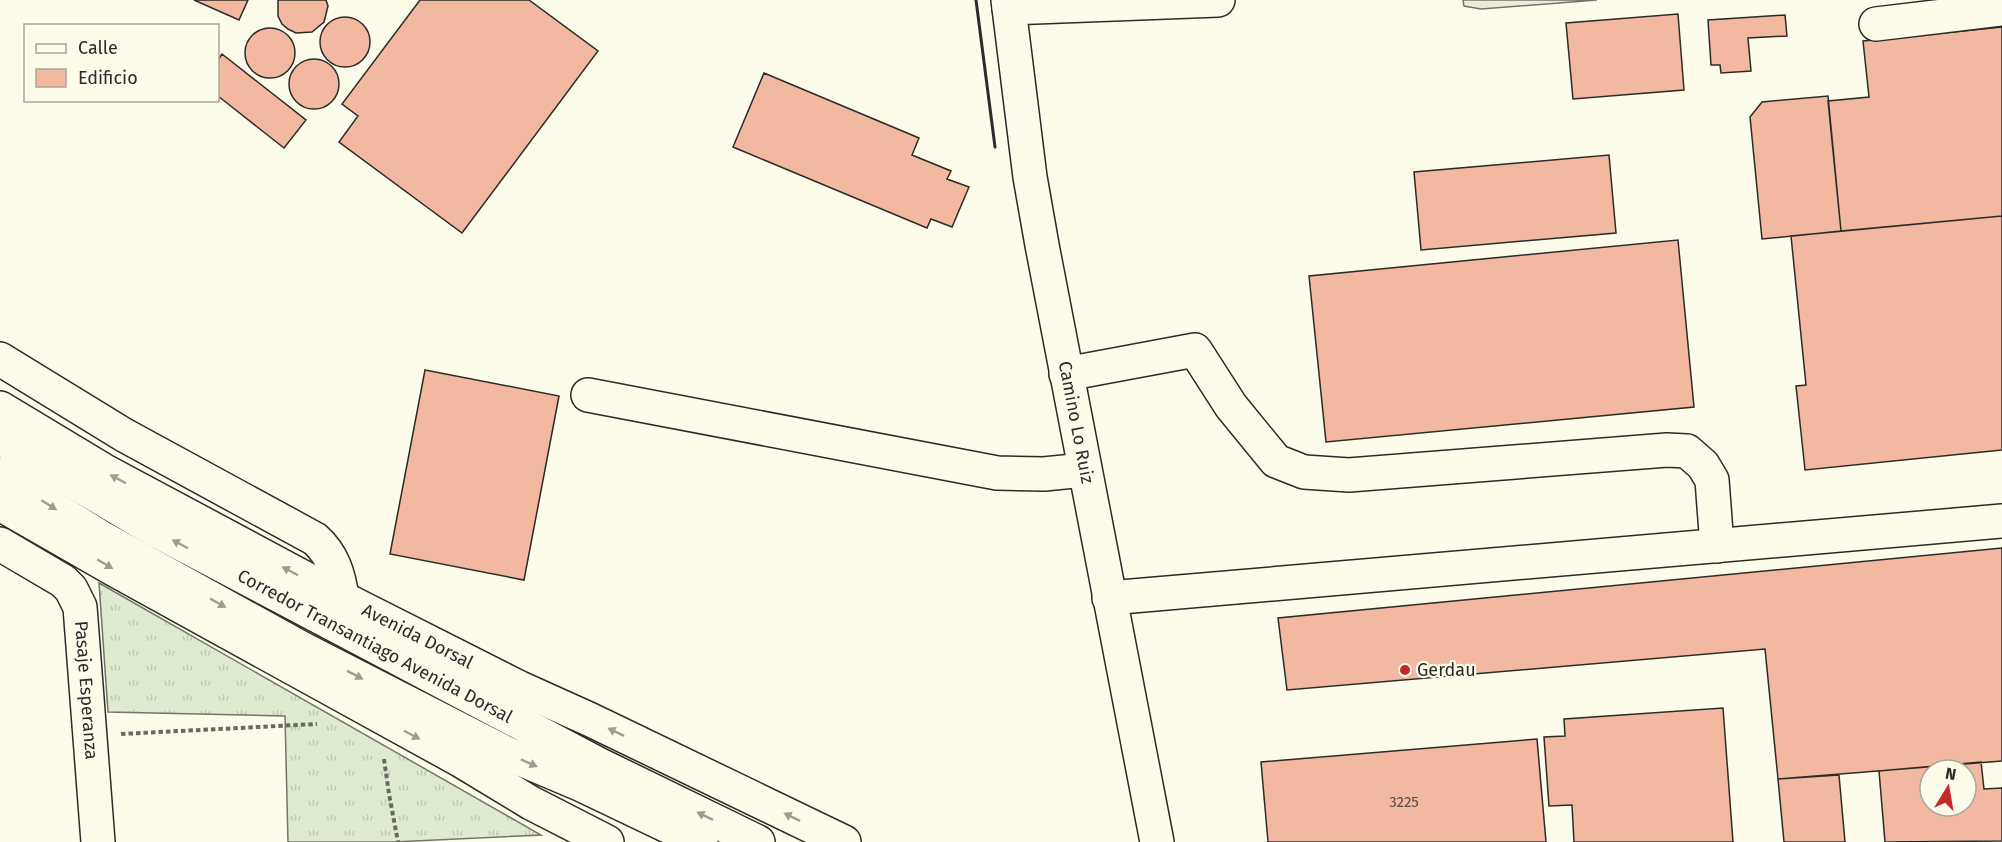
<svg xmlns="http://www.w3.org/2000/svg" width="2002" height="842" viewBox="0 0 2002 842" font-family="'Fira Sans',sans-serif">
<defs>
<pattern id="grass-tufts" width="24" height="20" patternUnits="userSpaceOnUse" patternTransform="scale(1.5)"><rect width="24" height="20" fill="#deebd1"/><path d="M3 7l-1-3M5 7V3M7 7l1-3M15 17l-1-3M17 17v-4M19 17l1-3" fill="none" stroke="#bfcab4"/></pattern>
</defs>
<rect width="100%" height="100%" fill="#fdfbea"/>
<!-- grass -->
<path fill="url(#grass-tufts)" stroke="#74746e" stroke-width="1.5" d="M99,583L541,835L393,842H288L285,716L108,712Z"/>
<!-- parking -->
<path fill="#eceadb" stroke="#74746e" stroke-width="1.5" d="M1463,0H1597L1481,9L1464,6Z"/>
<!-- building -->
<path fill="#f2b8a0" stroke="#2b2b2b" stroke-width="1.5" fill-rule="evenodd" d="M194,0H248L239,20Z
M278,0H326L328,6L324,22L312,32L296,33L288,29L282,24L278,16Z
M420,0H529L598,51L462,233L339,142L358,116L342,104Z
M1678,14L1684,90L1573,99L1566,23Z
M1785,15L1787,36L1748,38L1751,71L1721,73L1720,65H1711L1708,20Z
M320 42a25 25 0 1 1 50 0a25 25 0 1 1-50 0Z
M2002,27V216L1841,231L1828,101L1869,97L1863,41Z
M245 53a25 25 0 1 1 50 0a25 25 0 1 1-50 0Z
M222,54L306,120L284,148L218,96V60Z
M289 84a25 25 0 1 1 50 0a25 25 0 1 1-50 0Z
M764,73L919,138L912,155L951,171L947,179L969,187L952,227L931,219L927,228L733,147Z
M1828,96L1841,231L1762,239L1750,117L1762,102Z
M1609,155L1616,233L1421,250L1414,172Z
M2002,216V450L1805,470L1796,386L1806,385L1791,236Z
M1678,240L1694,407L1326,442L1309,276Z
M425,370L559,396L524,580L390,554Z
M2002,548V761L1778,779L1765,649L1287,690L1278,618Z
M1723,708L1733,842H1574L1572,805L1549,806L1544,737L1565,736L1564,719Z
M1537,739L1546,842H1268L1261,762Z
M1981,762L1984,789L2002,788V841L1885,842L1879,771ZM1930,770H1966V806H1930Z
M1839,775L1845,842H1784L1778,779Z"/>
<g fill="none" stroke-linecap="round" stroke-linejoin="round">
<defs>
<g id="minor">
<path id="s1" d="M1008,0L1030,177L1042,245L1157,842"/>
<path d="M1009,8L1218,0"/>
<path d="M1876,24L2002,9"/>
<path d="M0,359L124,435L315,539C333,555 339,575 342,598"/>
<path d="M1066,374L1195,350L1231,406L1276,461L1304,472L1349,475L1667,450L1687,451L1703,465L1712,480L1717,546"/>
<path d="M588,395L997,473L1044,474L1084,470"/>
<path id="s2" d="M0,438L153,529L600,765L758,842"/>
<path d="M0,474L102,538L303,649L506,753L582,785L701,842"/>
<path id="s3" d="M0,544L63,581L71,589L80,607L98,842"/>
<path d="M1109,598L2002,521"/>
</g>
<g id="major">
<path id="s4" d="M0,408L103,470L342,598L520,688L591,720L844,842"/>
<path d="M0,504L115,570L460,760L531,803L607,842"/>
</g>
</defs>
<!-- minor casing -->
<use href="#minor" stroke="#2b2b2b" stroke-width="36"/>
<!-- major casing -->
<use href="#major" stroke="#2b2b2b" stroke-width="36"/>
<!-- path -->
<path stroke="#6a6964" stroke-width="4" stroke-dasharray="4.5 3" stroke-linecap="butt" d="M121,734L317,724
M384,759L389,794L398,842"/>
<!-- minor -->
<use href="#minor" stroke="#fdfbea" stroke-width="33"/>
<!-- major -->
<use href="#major" stroke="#fdfbea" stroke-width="33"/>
<!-- wall -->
<path stroke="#2b2b2b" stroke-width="3" d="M976,0L995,147"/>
</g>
<!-- one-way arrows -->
<defs><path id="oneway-solid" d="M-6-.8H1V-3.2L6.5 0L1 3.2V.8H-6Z" transform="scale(1.5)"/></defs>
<g fill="#9e9d94">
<use href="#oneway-solid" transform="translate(118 479) rotate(-152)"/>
<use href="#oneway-solid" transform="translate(49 505) rotate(32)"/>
<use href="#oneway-solid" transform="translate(180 544) rotate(-152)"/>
<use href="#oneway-solid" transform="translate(105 564) rotate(30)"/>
<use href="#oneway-solid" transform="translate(290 571) rotate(-152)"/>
<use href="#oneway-solid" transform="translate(218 603) rotate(29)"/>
<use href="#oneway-solid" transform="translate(355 675) rotate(27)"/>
<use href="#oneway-solid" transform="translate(616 732) rotate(-154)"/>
<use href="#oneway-solid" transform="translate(412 735) rotate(28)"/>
<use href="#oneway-solid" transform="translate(529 763) rotate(24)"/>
<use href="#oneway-solid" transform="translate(705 816) rotate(-154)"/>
<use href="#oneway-solid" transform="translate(792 817) rotate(-154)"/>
</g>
<!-- markers -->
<circle fill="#c62828" stroke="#fdfbea" stroke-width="2" cx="1405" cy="670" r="6"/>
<g text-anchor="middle" stroke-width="4.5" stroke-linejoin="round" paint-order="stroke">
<!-- number labels -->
<g font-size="15" fill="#5d4e48">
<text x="1404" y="807">3225</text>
</g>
<!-- street labels -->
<g font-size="18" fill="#2b2b2b" stroke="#fdfbea">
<text dy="6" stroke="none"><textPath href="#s1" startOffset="428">Camino Lo Ruiz</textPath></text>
<text dy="6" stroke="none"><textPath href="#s4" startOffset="476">Avenida Dorsal</textPath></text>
<text dy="6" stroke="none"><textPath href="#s2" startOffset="429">Corredor Transantiago Avenida Dorsal</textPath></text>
<text dy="6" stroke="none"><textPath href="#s3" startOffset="188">Pasaje Esperanza</textPath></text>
</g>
<!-- poi labels -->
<g font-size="18" fill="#2b2b2b" stroke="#fdfbea" text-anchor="start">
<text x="1417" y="676">Gerdau</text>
</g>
</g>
<!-- legend -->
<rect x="24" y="24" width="195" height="78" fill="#fdfbea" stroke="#a9a89e" stroke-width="1.5"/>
<rect x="36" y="44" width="30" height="9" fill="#fdfbea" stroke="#a9a89e" stroke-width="1.5"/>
<text x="78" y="54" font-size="18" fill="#2b2b2b">Calle</text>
<rect x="36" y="69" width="30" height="18" fill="#f2b8a0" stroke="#a9a89e" stroke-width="1.5"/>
<text x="78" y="84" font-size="18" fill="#2b2b2b">Edificio</text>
<!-- north arrow -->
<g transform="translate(1948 788) rotate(11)"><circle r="28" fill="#fdfbea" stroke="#a9a89e" stroke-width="1.5"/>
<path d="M0-4.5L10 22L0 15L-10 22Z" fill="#c62828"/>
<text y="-9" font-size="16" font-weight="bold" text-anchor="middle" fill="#2b2b2b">N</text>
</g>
</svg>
